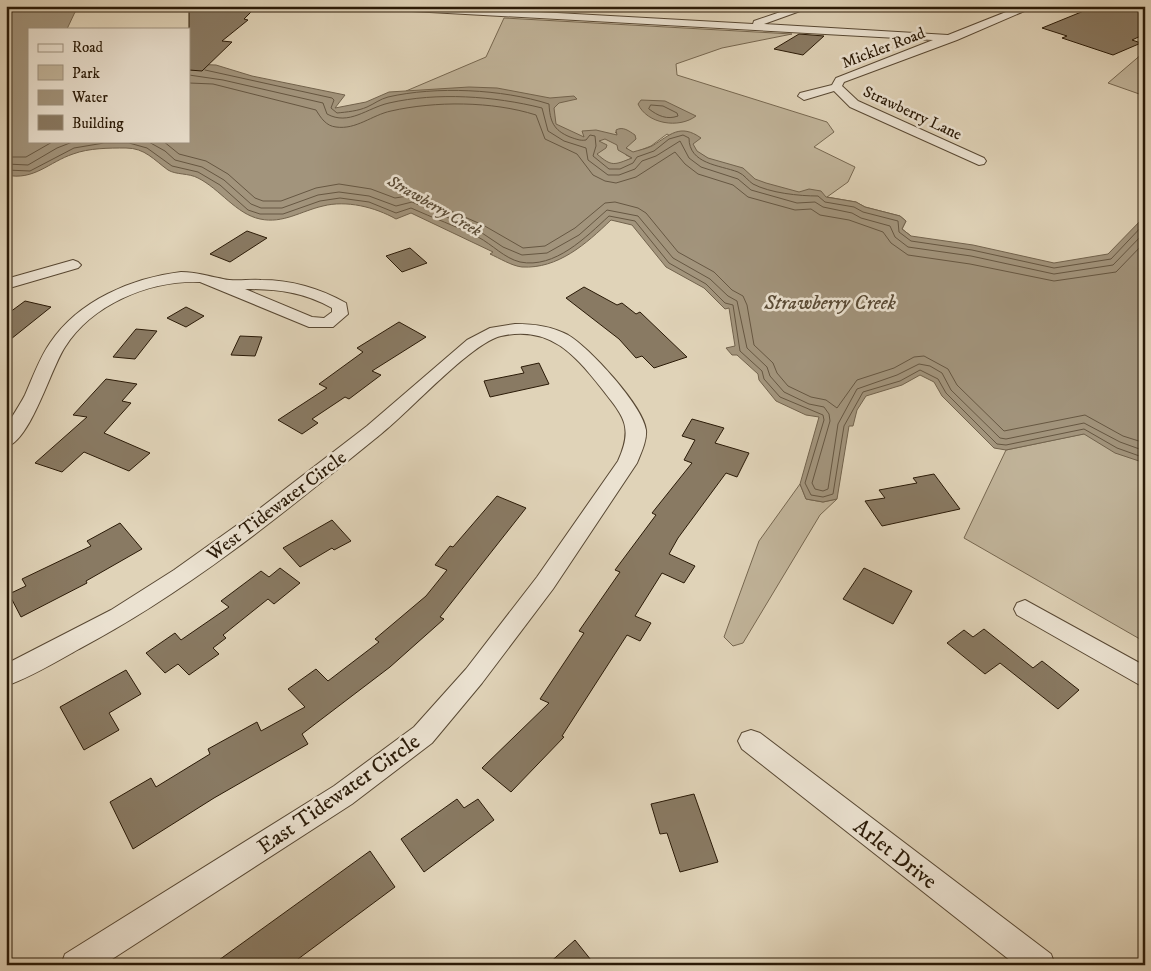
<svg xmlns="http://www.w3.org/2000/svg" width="1151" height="971" viewBox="0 0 1151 971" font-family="'IM FELL DW Pica',serif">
<rect width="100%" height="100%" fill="#e0d3b8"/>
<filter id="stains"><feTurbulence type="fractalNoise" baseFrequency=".004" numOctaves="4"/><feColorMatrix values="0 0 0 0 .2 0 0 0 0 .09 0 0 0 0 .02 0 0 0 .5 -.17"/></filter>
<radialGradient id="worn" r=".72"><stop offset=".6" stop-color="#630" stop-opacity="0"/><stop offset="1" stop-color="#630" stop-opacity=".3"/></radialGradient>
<!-- green -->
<path fill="#c1b49a" stroke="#766750" d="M504,18L792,34L722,48L676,64L677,75L827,122L834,132L814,147L855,167L848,182L827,197L856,202L865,207L900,216L906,221L902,229L911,236L804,193L758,188L667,134L651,146L633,153L626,148L628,144L636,139L615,132L622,139L626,155L632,158L619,164H611L406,91L486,57Z
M1143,53L1145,96L1108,83Z
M1145,417V642L964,538L1006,450L1083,434Z
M800,484L806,499L823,502L837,499L820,515L743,643L733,646L724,637L759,541Z"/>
<!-- water -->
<path fill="#a2947c" stroke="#72634d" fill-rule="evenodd" d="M6,6H91L75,12L67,29H29V141H189V64L216,65L252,76L345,95L335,108L366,102L389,92L469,87L497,88L550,98L574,96L577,99L559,103L554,108L556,124L584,137L582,131L596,130L617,135L616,130C623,126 629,131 635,135L636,139L626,148L633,152C639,150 646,149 652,146C670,135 680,123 701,138L693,144L697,151L708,158L743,168L755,179L766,183L799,192L809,189L821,191L826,197L856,202L865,207L900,216L906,221L902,229L911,236L973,245L1054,263L1108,254L1145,216V463L1115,453L1084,434L1006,450L994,448L942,396L934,382L920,375L902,385L866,396L857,410L853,426H849L837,499L823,502L806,499L800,484L819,417L806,415L776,401L759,380L758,374L737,355H732L726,348L735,346L729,308L725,309L704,288L666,267L632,225L611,220C586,244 558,269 522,267C512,266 499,258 490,254L493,252L411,213L396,219C375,207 346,200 323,206C301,211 283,224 260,219C236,214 220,189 198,178C189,173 176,175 168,170C154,160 145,148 126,148C109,148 89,148 73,154C49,162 34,181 6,175ZM605,139L617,145L618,150L632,158C614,165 612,167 597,154L606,148L607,145L599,141Z
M641,100L665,101L696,116C679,129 647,124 638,104Z"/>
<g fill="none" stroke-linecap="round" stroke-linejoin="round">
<!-- shore -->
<path stroke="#665742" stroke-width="1" d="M205,70L332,98L334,100L331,108L337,113C347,112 358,111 367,107C374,104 380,99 388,97C436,86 502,89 549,104C550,121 553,130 570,137C576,139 580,141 586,140L590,135L595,136L596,146L593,156L609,169H620L633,163L637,157L654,151L669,139L683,135L689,138C689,164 719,165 738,172C745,175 748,181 753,184C770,193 799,196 818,196L825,202L854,207L863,212L898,221L899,232L911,241L972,250L1054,268L1111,259L1145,223
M189,75L223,80L323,103L327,114C349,126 367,108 389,103C437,92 494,96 542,108L548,131L564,141L586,148L588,160L608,175H619L635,169L642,161L656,156L680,141L689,158L701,167L738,179L751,190L797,203L815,202L823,207L852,213L861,218L890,226L895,237L908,247L971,256L1054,274L1113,265L1145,232
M189,83L213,84L316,110C321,118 326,126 336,127C356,130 372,115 391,111C435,101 492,101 536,115L545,139L577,154L593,175L605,181L616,183L636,177L675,152L685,164L698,174L733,185L748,197L795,210L811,209L820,215L849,220L883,232L891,243L908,255L970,264L1054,281L1116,272L1145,242
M651,105L663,106L677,113L678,116C667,120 658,116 649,109Z
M147,141L165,151L175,160L202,167L224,180L251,204L261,208H282L318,195L339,192L369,196L396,206L412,202L479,231L503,247L522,255L547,253L579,235L607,210L638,216L673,258L710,279L728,296L737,301L747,348L767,367L770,376L784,392L809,404L824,407L829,414L830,421L812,483L815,489L823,491L828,489L838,424L857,389L897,375L919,364L930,366L942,373L951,390L1000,438L1006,439L1084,423L1120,442L1145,451
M163,141L179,154L206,161L228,174L255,198L263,201H281L316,188L339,184L371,189L395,198L414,195L483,225L523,248L545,246L575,228L605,203L615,202L638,208L646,213L678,252L714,272L732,290L743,296L747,305L754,345L773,363L777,373L788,386L811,397L826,400L837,408L857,380L894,368L914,357L924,356L948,369L957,385L1004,431L1085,415L1123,436L1145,443
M6,157H26L54,141
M6,164L28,165L57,148L75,141
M6,170L30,171L74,148L104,143H129L147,148L172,166L198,172L220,185L248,210L260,214H283L320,201L340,198L369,202L396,213L411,208C433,218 456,226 478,237C493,245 504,258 520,262C555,269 586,237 609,216L635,221L669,263L706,284L725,303L733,305L740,351L762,371L764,379L780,397L823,415L824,420L805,483L811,495L823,497L833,494L844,426L863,392L900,381L920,370L938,379L946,393L997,444L1006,445L1084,429L1117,448L1145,458"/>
</g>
<!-- building -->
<path fill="#897a63" stroke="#2a1a07" d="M1096,6H1145V34L1132,40L1141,43L1113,55L1062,38L1067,36L1042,28Z
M189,9L252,11L244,19L248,20L222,41L232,42L202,71L189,70Z
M799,34L824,36L803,55L774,49Z
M247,231L267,238L230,262L210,254Z
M410,248L427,263L402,272L386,256Z
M584,287L617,305L622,303L636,314L640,312L687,357L654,368L642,356L636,358L619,339L566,298Z
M25,301L51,307L6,343V315Z
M186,307L204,316L186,327L167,318Z
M399,322L426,337L372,371L381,375L349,399L345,397L312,419L318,423L302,434L278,420L327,388L319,384L363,352L357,348Z
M136,329L157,331L135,359L113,357Z
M240,336L262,337L255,356L231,355Z
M539,363L549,384L490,397L484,381L524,373L521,367Z
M106,379L137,384L122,401L131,403L104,433L150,453L129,471L84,452L62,472L35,463L87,417L73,415Z
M692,419L724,428L715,443L749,453L737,477L726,473L678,538L669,554L695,566L684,583L662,573L635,616L651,623L640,641L627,635L562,736L564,737L511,792L482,768L549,703L540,699L584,633L579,631L620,572L615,570L656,515L652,513L692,463L684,460L695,440L682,436Z
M934,474L960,509L882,526L865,501L885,498L879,490L917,483L913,478Z
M497,496L526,508L440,617L444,619L390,667L302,734L308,744L214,798L133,849L110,802L151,778L156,787L210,754L208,749L257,722L261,731L305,707L288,689L316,669L328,681L379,642L375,639L426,596L447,570L435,565L450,546L453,547Z
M332,520L351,541L334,550L332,548L300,567L283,548Z
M120,523L142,549L86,581L87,583L21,617L9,594L26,586L22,579L91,546L87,541Z
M280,568L300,583L274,604L268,599L223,635L226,638L213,648L219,654L189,675L178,664L165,673L146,653L175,633L181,640L229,607L221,601L261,571L269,577Z
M864,568L912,591L893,624L843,599Z
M984,629L1033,668L1042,661L1079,690L1058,709L1000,663L985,674L947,643L964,630L973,637Z
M126,670L141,694L109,713L119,730L84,750L60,707Z
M694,794L718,862L680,872L667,833L660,834L651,804Z
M457,799L464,808L478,799L494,820L424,872L401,839Z
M370,851L395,887L290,965H212Z
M575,940L595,965H547Z"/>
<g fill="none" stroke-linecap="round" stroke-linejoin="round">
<defs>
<path id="street" d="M371,6H434L753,24L754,21L798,6H814L764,24L948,35L1021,6H1036L957,40L844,82L842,86L858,101L984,158L986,161L984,164L979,165L850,107L834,91L804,100L798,96L800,93L832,85L836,78L933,40L376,9Z
M73,260L78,262L81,265L78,268L6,289V279Z
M181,272C197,272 207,276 223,279C235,282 249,279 261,280C292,280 319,288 346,303L348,314L333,327H309L200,282C150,280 92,304 65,347C50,370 31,440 6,447C6,442 4,433 6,428C10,419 20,405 25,395C33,377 39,359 50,343C79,300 132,278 181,272ZM245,289C277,289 304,292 332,308V312L324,318L312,317Z
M515,324C534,324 551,326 568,335C589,347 643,406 646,430C647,441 641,453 637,463L553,589L482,683L432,743L352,804L103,965H61L65,954L334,786L414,727L466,669L537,577L618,461C634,426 623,416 602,389C575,354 549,325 501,336C471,343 409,412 381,434C285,512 189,591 79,649C56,662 31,677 6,686V664L111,610L174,570L254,513L367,426L467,340L490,328Z
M1025,600L1145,666V688L1017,615L1014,609L1017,603Z
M751,730L760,733L1051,954L1055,965H1016L742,749L738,741L742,733Z"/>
</defs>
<!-- street casing -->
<use href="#street" stroke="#584833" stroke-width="2"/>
<!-- street -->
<use href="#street" fill="#ebe2d1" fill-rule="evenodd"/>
</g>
<g text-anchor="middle" stroke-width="5" stroke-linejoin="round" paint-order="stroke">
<!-- far-street labels -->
<g font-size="16" fill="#2a1a07" stroke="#ebe2d1">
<text transform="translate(883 47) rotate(-21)" y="6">Mickler Road</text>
<text transform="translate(913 112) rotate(25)" y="6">Strawberry Lane</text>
</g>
<!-- far-water labels -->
<g font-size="16" font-style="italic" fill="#5a4b36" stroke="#ebe2d1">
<text transform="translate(435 205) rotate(30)" y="6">Strawberry Creek</text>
</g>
<!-- street labels -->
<g font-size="19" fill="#2a1a07" stroke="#ebe2d1">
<text transform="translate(276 505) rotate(-37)" y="7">West Tidewater Circle</text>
</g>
<!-- water labels -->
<g font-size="20" font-style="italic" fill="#5a4b36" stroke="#ebe2d1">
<text x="830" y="309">Strawberry Creek</text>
</g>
<!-- near-street labels -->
<g font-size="22" fill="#2a1a07" stroke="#ebe2d1">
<text transform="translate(338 793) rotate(-35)" y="8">East Tidewater Circle</text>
<text transform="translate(896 853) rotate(38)" y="8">Arlet Drive</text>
</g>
</g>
<!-- margin -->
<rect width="1151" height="971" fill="none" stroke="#e0d3b8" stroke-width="25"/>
<rect x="8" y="8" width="1136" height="956" fill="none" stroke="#2a1a07" stroke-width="2.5"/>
<rect x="12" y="12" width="1126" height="946" fill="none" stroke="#2a1a07"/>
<!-- legend -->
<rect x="28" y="28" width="162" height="115" fill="#ebe2d1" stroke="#9e9280"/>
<rect x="38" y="44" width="25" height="8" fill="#ebe2d1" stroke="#9e9280"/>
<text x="72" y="52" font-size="15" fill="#2a1a07">Road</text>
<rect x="38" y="65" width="25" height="15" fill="#c1b49a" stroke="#9e9280"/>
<text x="72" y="78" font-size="15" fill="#2a1a07">Park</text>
<rect x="38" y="90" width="25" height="15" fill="#a2947c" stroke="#9e9280"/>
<text x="72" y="102" font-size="15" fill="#2a1a07">Water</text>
<rect x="38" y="115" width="25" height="15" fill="#897a63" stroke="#9e9280"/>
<text x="72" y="128" font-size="15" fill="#2a1a07">Building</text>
<rect width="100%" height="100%" filter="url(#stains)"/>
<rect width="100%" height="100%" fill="url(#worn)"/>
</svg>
